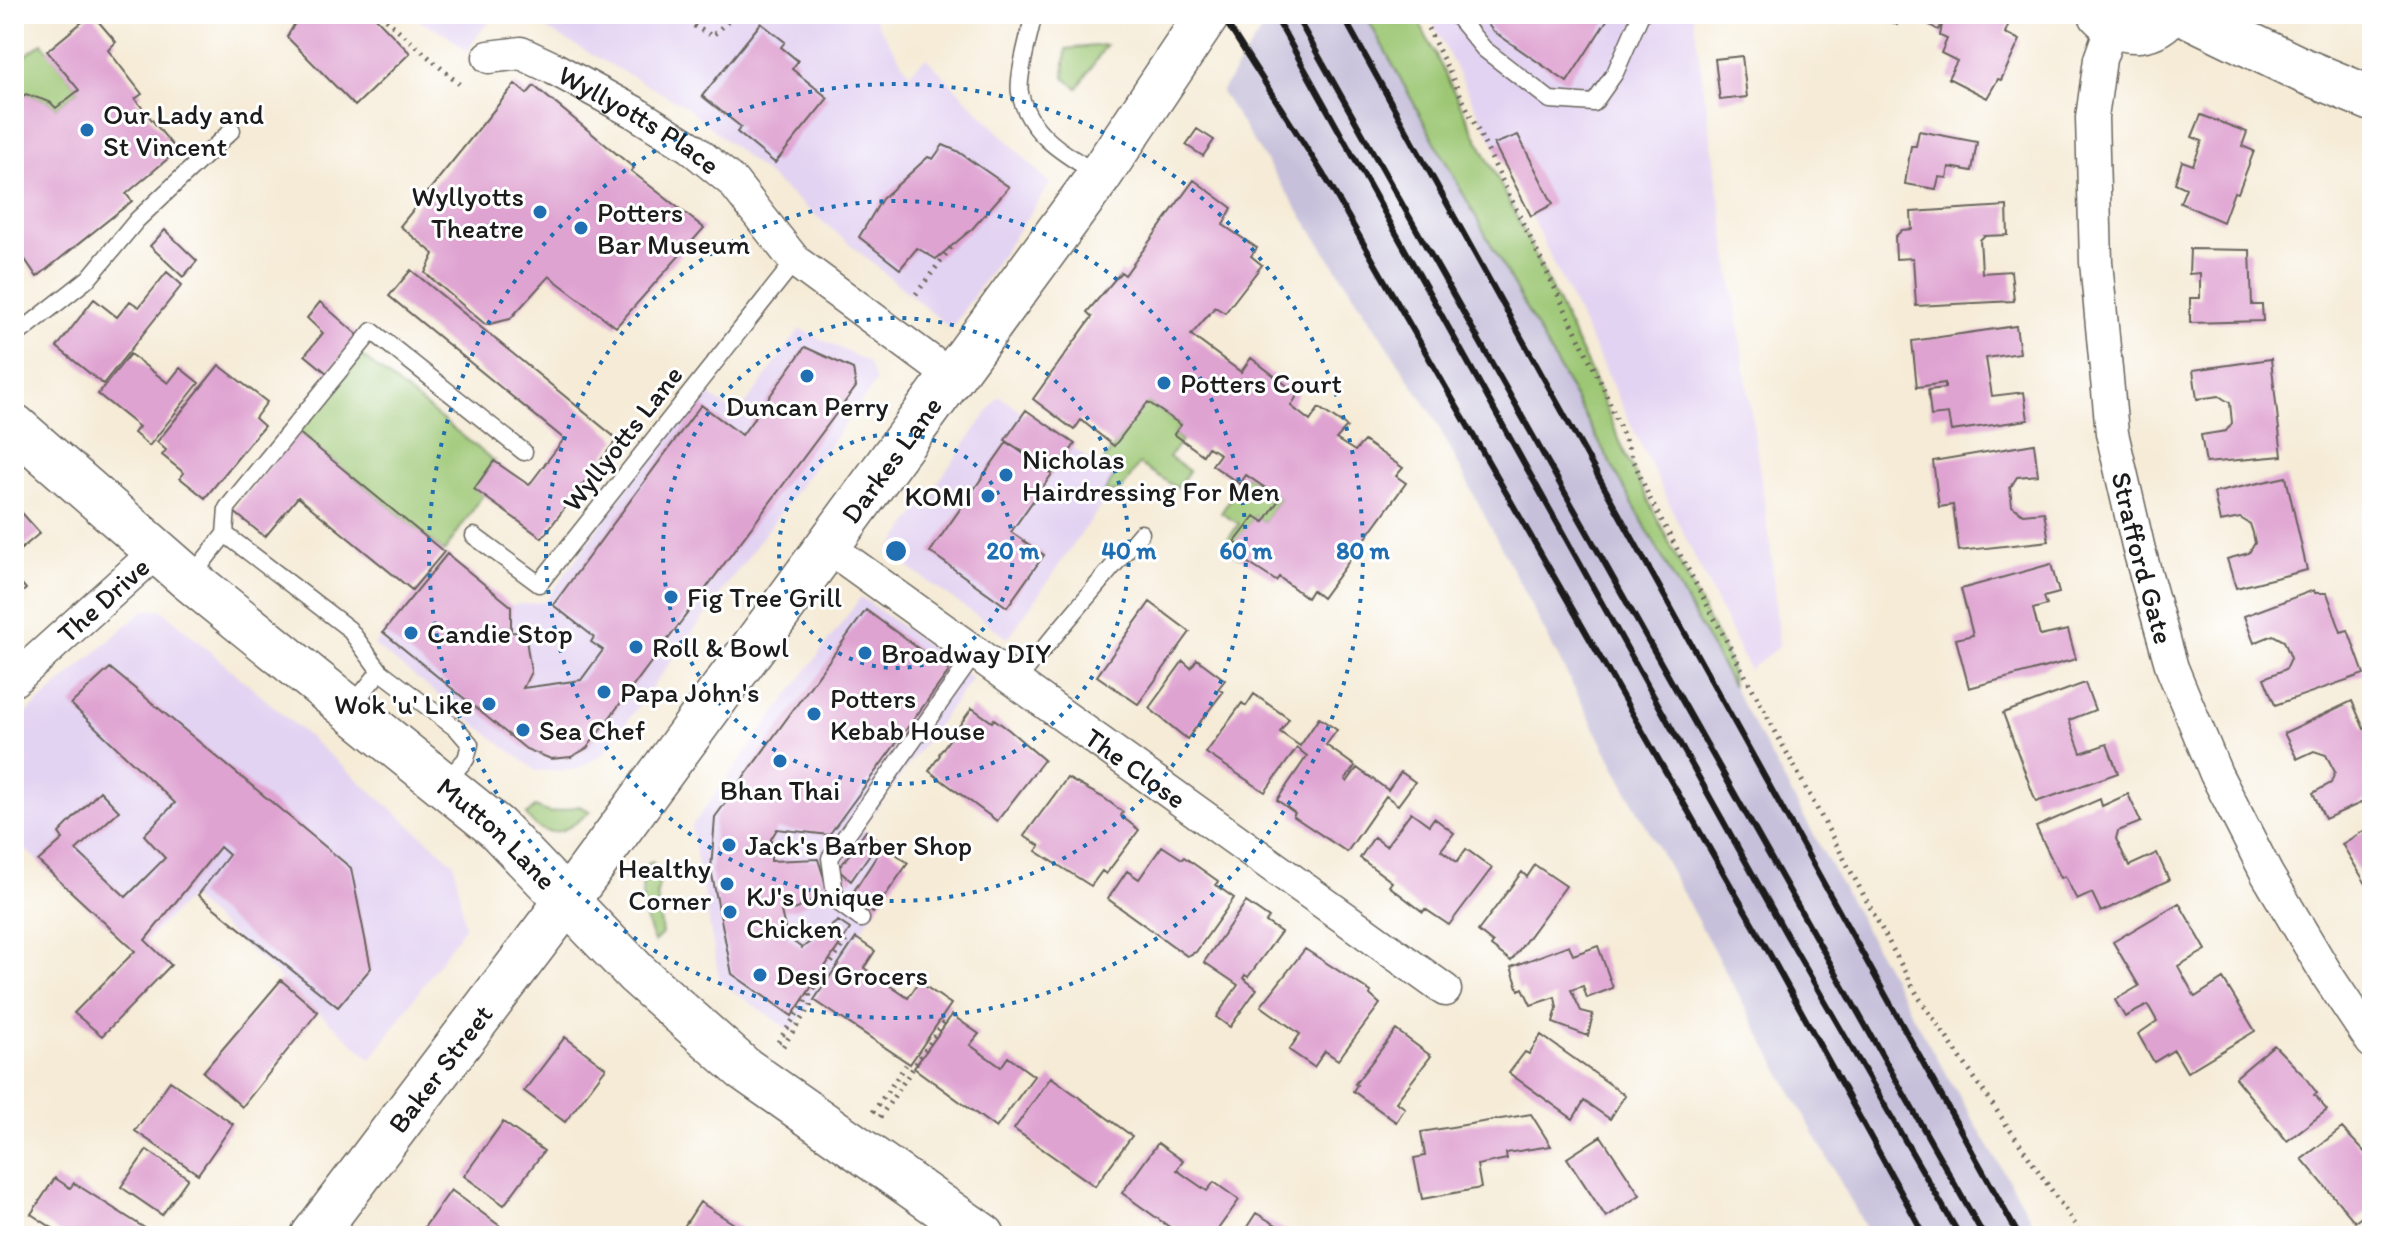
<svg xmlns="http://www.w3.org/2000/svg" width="2386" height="1250" viewBox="0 0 2386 1250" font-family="Itim,sans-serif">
<rect width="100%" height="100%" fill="#fff"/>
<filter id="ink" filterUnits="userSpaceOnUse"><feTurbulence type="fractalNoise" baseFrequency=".0125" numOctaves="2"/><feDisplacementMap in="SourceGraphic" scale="16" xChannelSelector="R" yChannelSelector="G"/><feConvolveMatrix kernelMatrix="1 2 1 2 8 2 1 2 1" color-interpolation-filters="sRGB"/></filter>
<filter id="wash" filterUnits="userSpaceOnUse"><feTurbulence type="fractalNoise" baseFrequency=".006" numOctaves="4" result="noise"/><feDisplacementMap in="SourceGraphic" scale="32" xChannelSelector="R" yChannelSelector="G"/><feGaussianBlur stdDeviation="1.8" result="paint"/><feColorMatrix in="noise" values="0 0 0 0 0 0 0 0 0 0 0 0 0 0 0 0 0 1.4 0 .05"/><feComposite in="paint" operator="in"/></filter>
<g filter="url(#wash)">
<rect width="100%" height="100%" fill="#f5ebd6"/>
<!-- built -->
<path fill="#e3d3f2" d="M420,14H501L483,28L467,51L446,34L417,20Z
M508,14H871L909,73L926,58L1050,184L951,329L685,106L526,18Z
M1428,14H1693L1770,542L1779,646L1749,670L1531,216Z
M800,329L868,362L876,382L604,753L576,770L536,771L374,645L447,554L511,605L545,602L699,388L738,415Z
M999,396L1119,480L1008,638L888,553Z
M861,597L972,678L862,829L908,863L791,1031L720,982L691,827Z
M161,609L454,863L465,926L371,1059L189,897L135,951L14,839V724L144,610Z"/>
<!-- industrial -->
<path fill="#c6c0da" d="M1272,14H1365L1920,1029L2041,1236H1870L1635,806L1432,414L1221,92Z"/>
<!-- green -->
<path fill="#9dc774" stroke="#5c7248" stroke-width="2" d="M1365,14H1415L1523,230L1592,375L1626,456L1729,662L1733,687Z
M42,43L79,90L56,108L50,102L26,94L14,103V64Z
M1106,45L1078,88L1064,78L1066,49Z
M362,356L494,461L475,489L483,495L444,552L298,432Z
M1146,401L1181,425L1174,434L1182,440L1169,457L1189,471L1177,488L1139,464L1121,491L1104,493L1117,472L1103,462Z
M1246,475L1280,498L1264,522L1255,516L1236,542L1244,549L1239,557L1222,547L1239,524L1221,513Z
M579,806L590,811C569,831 546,844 526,815L535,807L550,813Z
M652,862L661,875L657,894L662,934L654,942C643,916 639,893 645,866Z"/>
<g id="blocks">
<!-- building -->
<path fill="#dfa3d1" d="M92,14L116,42L108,50L142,94L135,99L177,151L126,194L132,201L37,277L20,252L14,253V103L26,94L50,102L56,108L79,90L47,51Z
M287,14H372L410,53L355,106L287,37L295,23Z
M1480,14H1611L1567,82L1493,31Z
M1879,14H1904L1897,25Z
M1927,14H1990L2009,23L2005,33L2020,40L2001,80L1998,79L1987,98L1948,78L1957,61L1941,53L1947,39L1940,36L1942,24L1938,30L1923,21Z
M761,23L785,42L781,47L798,61L792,69L828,98L775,163L737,132L741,127L702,96Z
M1742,56L1747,97L1720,100L1715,59Z
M515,84L527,94L534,86L634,168L631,171L704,228L616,327L549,276L510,319L486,325L425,273L434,254L400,226Z
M2201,115L2247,132L2242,146L2254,151L2238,193L2234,192L2223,222L2180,203L2186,188L2175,183L2182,161L2193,165L2198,152L2202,141L2192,137Z
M1197,129L1214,140L1203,156L1186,145Z
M1919,131L1977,142L1972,171L1949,167L1947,178L1939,177L1936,189L1905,184L1911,146H1916Z
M1518,135L1553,204L1531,216L1494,144Z
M943,145L957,151L1009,187L972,229L936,259L917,248L900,269L859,237L882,199L928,157L933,159Z
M1194,180L1232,208L1223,225L1257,248L1251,256L1262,265L1225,313L1215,307L1191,335L1241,372L1251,358L1298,394L1291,406L1310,421L1319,408L1347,427L1336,439L1355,451L1364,441L1403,468L1396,476L1406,483L1322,598L1312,590L1307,598L1279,577L1276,581L1239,557L1244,549L1235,542L1255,516L1264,522L1280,498L1246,475L1240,484L1212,465L1220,454L1208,447L1203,455L1174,434L1181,425L1148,402L1114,446L1081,420L1074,430L1033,399L1092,317L1087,312L1121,272L1125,275Z
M2007,206L2008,235L1984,236L1980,240L1981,254L1982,273L2011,271L2014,301L1916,306L1913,258L1896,259L1895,237L1902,230L1912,229L1911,212Z
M165,230L197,261L183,277L150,246Z
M2190,249L2250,250L2252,305H2262L2263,321L2190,323V298H2200V273L2189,274Z
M411,270L617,439L542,538L474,489L494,461L529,485L564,439L389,296Z
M167,272L182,285L103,384L57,347L94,299L117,317L130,301L139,307Z
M320,302L359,336L327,373L305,355L323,333L307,318Z
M2016,326L2020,353L1986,358L1992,396L2024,392L2028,420L1951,431L1948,414L1931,416L1928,390L1945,388V383L1917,387L1912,341Z
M805,347L853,369L856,387L587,748L571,757L551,759L526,749L383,632L447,554L511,606V632L525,633L531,672L523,688L581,680L603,650L591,642L594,637L553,605L701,405L742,435Z
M130,354L168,383L180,368L199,383L149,446L134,433L139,427L98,394Z
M2271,359L2282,456L2206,463L2201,435L2226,431L2232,423L2230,403L2219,396L2197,399L2193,370Z
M219,365L267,402L255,418L264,426L205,498L180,478L184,473L162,455L166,450L157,442Z
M1026,410L1075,444L1055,473L1005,440Z
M298,432L444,552L412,590L298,497L265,537L233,511Z
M1007,442L1052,474L1011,532L1044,555L1007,607L930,552Z
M2034,444L2038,475L2017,477L2010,488L2012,506L2023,514L2044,512L2049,541L1959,551L1953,505L1939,507L1933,461Z
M2286,477L2307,570L2236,588L2227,559L2249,553L2255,543L2253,533L2250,524L2240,518L2220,522L2214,493Z
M14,504L40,533L14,555Z
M2051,564L2059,593L2044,597L2047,605L2033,609L2040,636L2068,630L2076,659L1969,688L1956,639L1973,635L1961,589Z
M14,575L26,589L14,600Z
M2314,590L2315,593H2327L2341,632L2348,630L2364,674L2275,705L2264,678L2286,669L2291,658L2284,641L2273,635L2254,643L2244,616Z
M1150,602L1190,632L1138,704L1097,676Z
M866,610L949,671L829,835L777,829L771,839V861L818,859L828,891L797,909L781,911L787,937L802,948L838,921L850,929L792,1016L732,974L711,870L715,817Z
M1197,659L1225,680L1218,689L1223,692L1187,739L1149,708L1183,661L1191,668Z
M110,668L351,868L371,968L338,1007L198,895L229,855L220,847L145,940L171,965L102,1036L74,1013L135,951L38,861L63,839L59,833L100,791L119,811L76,850L126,897L165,858L144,835L175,803L71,704Z
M2085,683L2095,710L2069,720L2075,737L2081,753L2107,744L2118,773L2036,802L2003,713Z
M1254,694L1289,719L1280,732L1300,746L1319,718L1337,730L1326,745L1355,766L1345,780L1347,782L1357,768L1388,790L1401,772L1415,782L1398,805L1386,796L1347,852L1293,816L1295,813L1277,800L1307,756L1297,748L1265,792L1206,753L1242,703L1246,706Z
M2352,701L2364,729L2372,726V798L2325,819L2313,793L2331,783L2335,772L2326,755L2314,751L2297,759L2284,733Z
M972,708L992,722L994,719L1009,730L1044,760L997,821L929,771L940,755L939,754Z
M1067,778L1104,798L1123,812L1121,816L1139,830L1106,874L1102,871L1091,886L1036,851L1040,846L1024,836Z
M2128,794L2141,822L2118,831L2116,839L2129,866L2157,853L2169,880L2101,912L2092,893L2077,900L2065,876L2061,878L2036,827L2100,799L2102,806Z
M1411,812L1429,825L1434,818L1454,833L1441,850L1457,862L1466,849L1492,868L1449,925L1425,909L1423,912L1389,886L1392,882L1360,858L1374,837L1386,846Z
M2372,826V894L2342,844Z
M866,831L879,841L851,881L838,870Z
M884,845L908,863L873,913L850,897Z
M1162,846L1182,859L1184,857L1218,881L1216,885L1234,898L1196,952L1187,956L1108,899L1127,871L1139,879Z
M1535,865L1566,886L1511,961L1491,946L1493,943L1478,931L1522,872L1527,877Z
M1246,902L1269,918L1266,922L1281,932L1248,977L1245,975L1243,978L1257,989L1230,1027L1216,1017L1238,985L1204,962Z
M2179,903L2206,950L2178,966L2195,997L2223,979L2255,1031L2187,1072L2174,1050L2154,1062L2138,1034L2157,1021L2148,1005L2125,1017L2115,1000L2139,986L2113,942Z
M856,938L875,951L864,968L908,998L919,982L951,1004L910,1064L814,1000Z
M1569,945L1573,955L1598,946L1613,988L1587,998L1583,986L1571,990L1581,1011L1593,1014L1588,1036L1553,1023L1557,1008L1555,997L1531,1005L1523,988L1519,990L1511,967Z
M1305,949L1371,992L1370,995L1380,1004L1338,1060L1325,1051L1314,1067L1289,1050L1300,1034L1261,1006Z
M281,980L318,1012L242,1107L203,1072Z
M952,1015L979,1034L970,1045L1001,1067L1008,1057L1034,1076L996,1128L914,1068Z
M1396,1030L1431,1056L1396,1102L1405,1108L1396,1122L1353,1091L1357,1085L1355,1084Z
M1541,1035L1625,1095L1610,1119L1584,1101L1573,1119L1509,1073L1525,1052L1529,1054Z
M565,1037L606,1068L565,1122L524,1091Z
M2274,1045L2303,1075L2317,1093L2314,1095L2327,1110L2287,1141L2235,1078Z
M1051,1077L1132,1136L1095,1186L1014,1129Z
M170,1081L233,1124L198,1174L135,1131Z
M1531,1114L1551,1146L1506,1153L1507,1159L1477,1165L1481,1188L1422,1199L1414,1158L1425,1156L1421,1132Z
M503,1122L544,1151L504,1205L464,1176Z
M2342,1128L2372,1160V1209L2355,1222L2302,1159Z
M1601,1136L1640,1195L1606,1217L1567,1158Z
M1158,1143L1183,1161L1177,1170L1191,1180L1207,1191L1214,1182L1239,1200L1213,1236H1182L1122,1193Z
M147,1150L188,1178L162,1215L121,1187Z
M55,1178L70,1188L74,1183L154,1234L152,1236H59L60,1233L31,1214Z
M451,1190L504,1229L498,1236H418Z
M700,1202L731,1222L753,1236H678Z
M1256,1213L1288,1232L1294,1236H1241Z"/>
</g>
</g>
<g filter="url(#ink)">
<use href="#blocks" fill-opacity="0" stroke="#68645d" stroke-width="2"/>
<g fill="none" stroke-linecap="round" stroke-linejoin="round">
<defs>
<path id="lane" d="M1034,14C1030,32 1017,77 1020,93C1029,135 1066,155 1099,175
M1455,14L1484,49L1550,100L1594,103L1615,73L1641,14
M14,337L89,278L137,220L232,130
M474,536L539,584L795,261
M191,577L225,534
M1017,680L1141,533
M351,707L380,671
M444,783L466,759L470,744L458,730L380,671L349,629L225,534L227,508L372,331L524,452
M861,919L836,901L830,858L976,652"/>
<g id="street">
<path id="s1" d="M2112,25L2100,59L2092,118L2096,262L2112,433L2139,550L2172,668L2216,774L2267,874L2329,978L2372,1042"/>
<path id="s2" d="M489,57L521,53L553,68L634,112L690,147L733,182L795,261L952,377"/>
<path id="s3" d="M827,546L1445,990"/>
<path id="s4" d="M14,680L157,551"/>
</g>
<g id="secondary">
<path d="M2101,14C2121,35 2149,36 2169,14"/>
<path d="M2186,14L2302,70L2372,99"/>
<path id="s5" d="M14,426L189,579L496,827L637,974L743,1068L983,1236"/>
<path id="s6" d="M313,1236L567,901L1100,175L1208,14"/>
</g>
</defs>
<!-- lane casing -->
<use href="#lane" stroke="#68645d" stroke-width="19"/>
<!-- street casing -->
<use href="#street" stroke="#68645d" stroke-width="35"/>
<!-- secondary casing -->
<use href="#secondary" stroke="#68645d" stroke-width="47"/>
<!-- path -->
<path stroke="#68645d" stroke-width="5" stroke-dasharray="2 6" stroke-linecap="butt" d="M380,14L459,84
M673,14L712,36L736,14
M1421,14L1602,385L1649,497L1918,996L2083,1236
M14,98L23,92
M916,294L952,246
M778,1042L846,941
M783,1046L813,1002
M873,1112L906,1065
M880,1117L946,1019"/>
<!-- lane -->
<use href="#lane" stroke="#fff" stroke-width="16"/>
<!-- street -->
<use href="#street" stroke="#fff" stroke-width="32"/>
<!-- secondary -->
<use href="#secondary" stroke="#fff" stroke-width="44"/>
<!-- rail -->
<path stroke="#1c1c1c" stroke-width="6" d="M1221,14L1330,185L1767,949L1925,1236
M1274,14L1786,934L1960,1236
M1295,14L1984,1236
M1342,14L2019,1236"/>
</g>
</g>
<!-- distance rings -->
<g fill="none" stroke="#1f6fb2" stroke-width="4" stroke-dasharray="4 8">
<circle cx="896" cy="551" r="117"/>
<circle cx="896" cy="551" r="233"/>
<circle cx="896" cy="551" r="350"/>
<circle cx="896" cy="551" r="467"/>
</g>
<!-- markers -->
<g fill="#1f6fb2" stroke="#fff" stroke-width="3">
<circle cx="87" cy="130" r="8"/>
<circle cx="540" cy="212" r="8"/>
<circle cx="581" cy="228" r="8"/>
<circle cx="807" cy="376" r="8"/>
<circle cx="1164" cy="383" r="8"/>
<circle cx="1006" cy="475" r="8"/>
<circle cx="988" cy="496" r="8"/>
<circle cx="671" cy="597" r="8"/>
<circle cx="411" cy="633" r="8"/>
<circle cx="636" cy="647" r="8"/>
<circle cx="865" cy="653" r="8"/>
<circle cx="604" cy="692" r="8"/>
<circle cx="489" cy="704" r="8"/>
<circle cx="814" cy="714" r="8"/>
<circle cx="523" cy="730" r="8"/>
<circle cx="780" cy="761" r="8"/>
<circle cx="729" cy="845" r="8"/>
<circle cx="727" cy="884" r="8"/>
<circle cx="730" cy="912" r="8"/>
<circle cx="760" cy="975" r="8"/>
</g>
<g text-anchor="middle" stroke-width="6" stroke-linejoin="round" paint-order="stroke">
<!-- poi labels -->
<g font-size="28" fill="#1c1c1c" stroke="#fff" text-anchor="start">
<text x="103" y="124">Our Lady and<tspan x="103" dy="32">St Vincent</tspan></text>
<text x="524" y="206" text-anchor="end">Wyllyotts<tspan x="524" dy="32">Theatre</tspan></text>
<text x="597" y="222">Potters<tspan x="597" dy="32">Bar Museum</tspan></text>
<text x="1180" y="393">Potters Court</text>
<text x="807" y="416" text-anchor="middle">Duncan Perry</text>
<text x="1022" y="469">Nicholas<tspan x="1022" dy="32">Hairdressing For Men</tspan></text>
<text x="972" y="506" text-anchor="end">KOMI</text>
<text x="687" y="607">Fig Tree Grill</text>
<text x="427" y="643">Candie Stop</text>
<text x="652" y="657">Roll &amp; Bowl</text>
<text x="881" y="663">Broadway DIY</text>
<text x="620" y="702">Papa John's</text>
<text x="830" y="708">Potters<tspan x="830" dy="32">Kebab House</tspan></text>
<text x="473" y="714" text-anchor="end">Wok 'u' Like</text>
<text x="539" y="740">Sea Chef</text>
<text x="780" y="800" text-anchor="middle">Bhan Thai</text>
<text x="745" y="855">Jack's Barber Shop</text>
<text x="711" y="878" text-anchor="end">Healthy<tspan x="711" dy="32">Corner</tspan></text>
<text x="746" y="906">KJ's Unique<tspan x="746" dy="32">Chicken</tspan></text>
<text x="776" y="985">Desi Grocers</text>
</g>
<!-- street labels -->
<g font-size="28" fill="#1c1c1c" stroke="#fff">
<text dy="10" stroke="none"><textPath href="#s2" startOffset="168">Wyllyotts Place</textPath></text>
<text transform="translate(622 438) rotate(-52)" y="10">Wyllyotts Lane</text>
<text dy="10" stroke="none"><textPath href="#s6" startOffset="968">Darkes Lane</textPath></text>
<text dy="10" stroke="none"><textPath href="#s1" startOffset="540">Strafford Gate</textPath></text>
<text dy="10" stroke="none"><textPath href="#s4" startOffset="120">The Drive</textPath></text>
<text dy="10" stroke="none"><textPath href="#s3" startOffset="380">The Close</textPath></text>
<text dy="10" stroke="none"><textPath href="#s5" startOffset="632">Mutton Lane</textPath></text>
<text dy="10" stroke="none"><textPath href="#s6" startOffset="210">Baker Street</textPath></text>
</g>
</g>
<circle cx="896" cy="551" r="12" fill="#1f6fb2" stroke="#fff" stroke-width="4"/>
<g font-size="24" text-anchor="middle" font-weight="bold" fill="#1f6fb2" stroke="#fff" stroke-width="6" stroke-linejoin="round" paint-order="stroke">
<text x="1013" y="559">20 m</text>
<text x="1129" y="559">40 m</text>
<text x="1246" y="559">60 m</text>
<text x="1363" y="559">80 m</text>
</g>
<!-- margin -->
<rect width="2386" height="1250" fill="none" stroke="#fff" stroke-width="48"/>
</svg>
